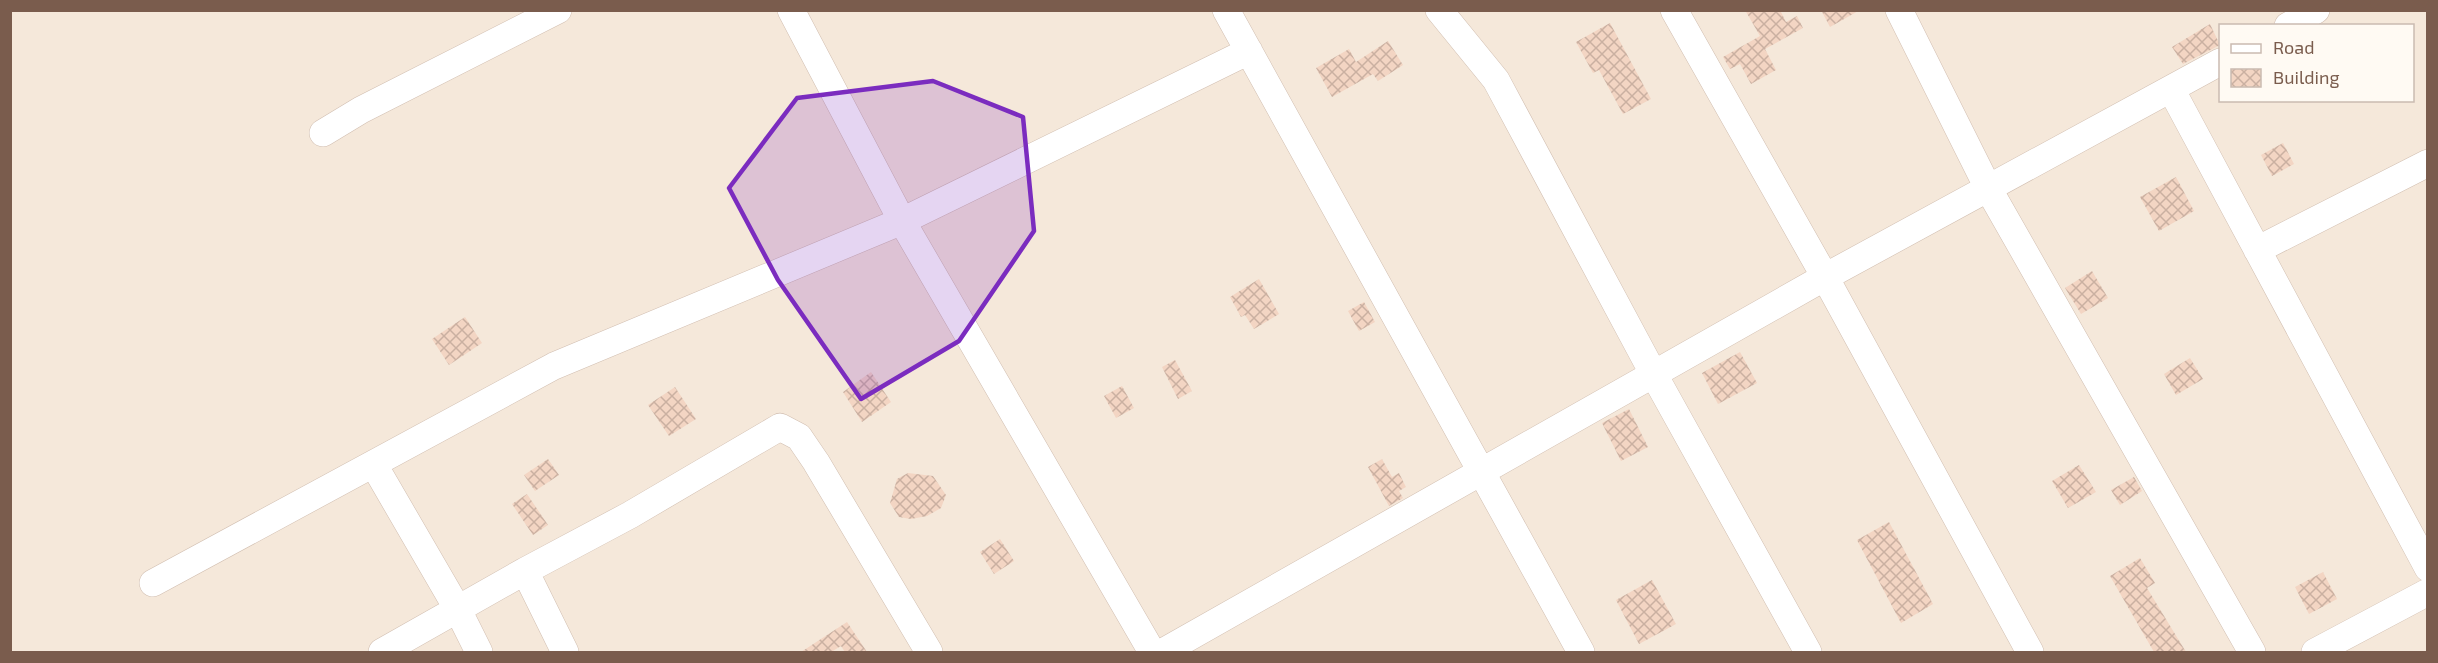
<svg xmlns="http://www.w3.org/2000/svg" width="2438" height="663" viewBox="0 0 2438 663" font-family="'Exo 2',sans-serif">
<defs>
<pattern id="building-cross-hatch" width="8" height="8" patternUnits="userSpaceOnUse" patternTransform="scale(1.5)"><rect width="8" height="8" fill="#f3d5c3"/><path d="M0 0l8 8M0 8l8-8" fill="none" stroke="#cab0a1"/></pattern>
</defs>
<rect width="100%" height="100%" fill="#fdf6ec"/>
<!-- residential -->
<path fill="#f5e8da" fill-rule="evenodd" d="M11,11H2427V652H11ZM2220,26H2412V100H2220Z"/>
<!-- building -->
<path fill="url(#building-cross-hatch)" d="M1745,10H1780L1786,22L1797,16L1803,28L1765,49L1776,70L1751,84L1740,64L1730,69L1723,57L1760,36Z
M1821,10H1860L1830,27Z
M1610,23L1651,99L1623,114L1599,70L1593,73L1576,42Z
M2210,24L2220,45L2183,64L2172,47Z
M1388,41L1403,65L1378,81L1373,74L1332,97L1316,68L1349,49L1356,62Z
M2283,143L2294,164L2272,176L2261,155Z
M2176,177L2194,211L2159,231L2140,197Z
M2092,271L2108,298L2081,314L2065,288Z
M1259,279L1279,314L1254,329L1245,315L1241,317L1230,297Z
M1364,302L1375,322L1359,331L1348,311Z
M465,317L482,343L449,365L432,339Z
M1740,352L1757,383L1718,404L1702,373Z
M2190,358L2203,379L2176,395L2164,374Z
M1175,360L1192,391L1178,399L1162,367Z
M871,372L891,402L862,422L843,392Z
M1122,386L1134,408L1116,418L1104,396Z
M675,387L696,419L669,436L648,405Z
M1629,409L1648,447L1621,461L1602,423Z
M548,459L559,475L535,491L524,475Z
M1382,459L1392,477L1399,473L1406,487L1399,491L1403,498L1389,506L1368,467Z
M2079,465L2096,492L2068,508L2052,481Z
M908,473L933,476L946,495L941,508L927,516L911,519L899,517L890,503L897,479Z
M2134,477L2142,491L2120,505L2111,490Z
M527,494L548,525L533,535L512,504Z
M1889,522L1933,604L1901,623L1857,540Z
M1000,539L1014,561L994,574L980,552Z
M2140,558L2155,583L2147,588L2186,652H2154L2110,576Z
M2323,572L2337,599L2309,614L2295,587Z
M1652,580L1676,624L1639,644L1616,600Z
M847,622L867,652H845L841,646L831,652H801Z"/>
<g fill="none" stroke-linecap="round" stroke-linejoin="round">
<defs>
<path id="minor" d="M791,10L902,221L1152,652
M1226,10L1581,652
M1439,10L1496,80L1653,373L1808,652
M1674,10L1825,277L2030,652
M1899,10L1988,188L2252,652
M2288,26L2316,10
M2171,89L2428,568
M323,133L361,110L558,10
M2257,250L2428,163
M374,465L457,608L479,652
M525,571L565,652
M153,583L554,366L902,221L1249,51
M382,652L525,571L630,515L780,427L799,437L816,462L929,652
M1163,652L1825,277L2220,62
M2315,652L2428,592"/>
</defs>
<!-- minor casing -->
<use href="#minor" stroke="#d1beb0" stroke-width="28"/>
<!-- minor -->
<use href="#minor" stroke="#fff" stroke-width="27"/>
</g>
<!-- marked area -->
<path fill="#7b2cbf" fill-opacity="0.2" stroke="#7b2cbf" stroke-width="4.5" stroke-linejoin="round" d="M933,81L1023,117L1034,231L959,341L861,399L778,280L729,188L797,98Z"/>
<!-- border -->
<rect width="2438" height="663" fill="none" stroke="#7a5c4d" stroke-width="24"/>
<!-- legend -->
<rect x="2219" y="24" width="195" height="78" fill="#fffaf3" stroke="#cabbb1" stroke-width="1.5"/>
<rect x="2231" y="44" width="30" height="9" fill="#ffffff" stroke="#cabbb1" stroke-width="1.5"/>
<text x="2273" y="54" font-size="18" fill="#7a5c4d">Road</text>
<rect x="2231" y="69" width="30" height="18" fill="url(#building-cross-hatch)" stroke="#cabbb1" stroke-width="1.5"/>
<text x="2273" y="84" font-size="18" fill="#7a5c4d">Building</text>
</svg>
